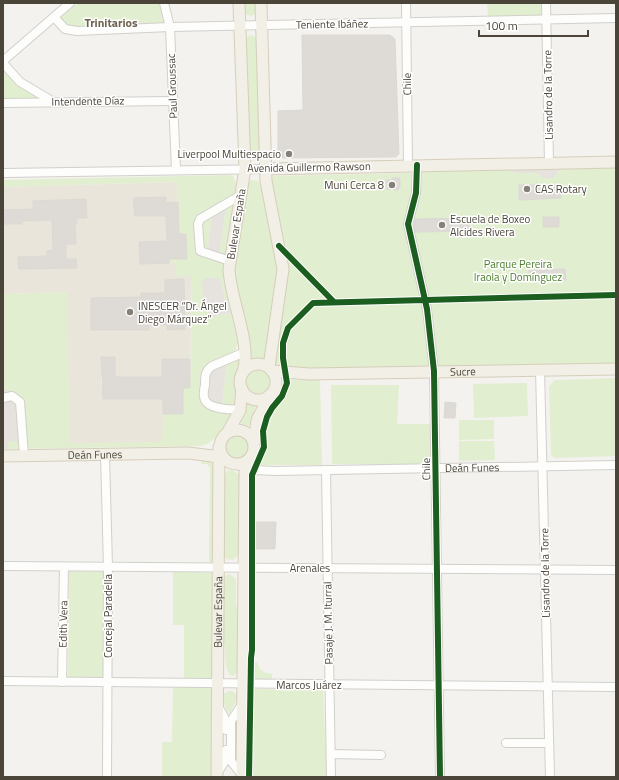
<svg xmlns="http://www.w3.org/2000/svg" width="619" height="780" viewBox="0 0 619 780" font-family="'Titillium Web',sans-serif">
<rect width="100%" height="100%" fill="#f4f2ee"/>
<!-- education -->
<path fill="#eae5da" d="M177,182L179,234H186L187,259L169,263H176L192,276L190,359H162V382H155V377H131V385H122V377H111L115,370V357H101V385L103,387V399H154L163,390V442L70,444L66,292L3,294V187Z"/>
<!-- green -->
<path fill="#e1eecf" d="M78,3H159L165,22L163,24L67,28L60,18Z
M244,3H257L255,14L251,16L246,14Z
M487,3H541L542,13L540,15L488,17Z
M250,35L254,36L257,39L260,155L253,159L249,157L245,39Z
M3,70L19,86L39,98L3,99Z
M616,168V363L310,370L278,367L275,364L288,270L287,254L271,182L273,176L411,173L413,175L410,224L419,177L423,171L509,170L515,173H537L542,178H554L560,169Z
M229,175L233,176L236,183L235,194L203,214L196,247L224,264L225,282L230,308L227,309L220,278L209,317L231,313L238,343L235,352L203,400L233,412C226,426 217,442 201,446L7,449V445H3V294L67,292L70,443L162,442L163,414H183V388H190L192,276H176V263H169V259L187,258L186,234H179L177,182L3,187V180Z
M251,180L258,181L262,187L278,270L265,359H251L233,275L248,184Z
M234,203L225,256H219L226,206Z
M213,212L207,253H204L200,222Z
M238,358L240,361L235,383L237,391V406L222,404L227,361Z
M246 382a12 12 0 1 1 24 0a12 12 0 1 1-24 0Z
M616,378V456L555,458L551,455L549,386L555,380Z
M289,380H320L322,465H260C262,459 266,451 266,444C266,432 265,424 271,413C277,401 288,395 289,380Z
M527,383L528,416L474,418L473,384Z
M331,385H399L397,424H430L431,464H332Z
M247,402L256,405L249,426L240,423L245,413Z
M459,420H494V439L459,440Z
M224 447a12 12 0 1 1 24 0a12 12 0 1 1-24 0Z
M459,441H494L495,460L459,461Z
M201,459L211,461L214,464L212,562H209L210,468L207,464H201Z
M232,470L240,475L239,554L233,560L227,559L223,555L224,477L227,471Z
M69,571L103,572V678H68Z
M173,571L213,573V676L210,680H184V625H173Z
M230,574L236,579V605L239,613L238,672L233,676L230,675C223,668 227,648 223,638L224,580L226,575Z
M254,662H257L260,669L266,673L272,674V680H253Z
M173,687H208L212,689V777H162V742H172Z
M253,689L323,690L327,777H252Z
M232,691L236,694L237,699L229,715C225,707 216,691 232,691Z"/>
<!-- parking -->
<path fill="#e6e3df" d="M560,169L554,178H542L537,173H515L509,170Z
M226,206L219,256L207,253L213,212Z
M206,278H220L227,308H230L231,313L209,317L201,283Z
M227,361L222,404L214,403L208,397V372Z
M3,390L15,392L25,401L28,449H20V442L11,441L8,443L7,449H3Z"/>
<!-- building -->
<path fill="#dedbd6" stroke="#dcd9d4" d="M302,35H390L395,39L399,154L396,157L282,158V154H278V111L303,110Z
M392,178H400V186L398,190L387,189L386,180H392Z
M519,185H561V198L519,200Z
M166,197V203L178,202L179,234H186L187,259H169V263L140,264L139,242L167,241L166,216H135L133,198Z
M86,199L87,218H77V224H75L76,244H66V259H76L77,268L19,269L18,257L47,256V251L53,250L52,220L22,221V224H3V210L33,209V201Z
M543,217H559V227H543Z
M469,218L470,231L415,232L414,226L415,219Z
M565,269L566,280L529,281V270Z
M184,279L185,329L167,330V325H149V330H91V298L141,297V293H165V280Z
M101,357H115V377H162V359H190V388H183V414H163V399H103Z
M445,402L456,403L455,418H444Z
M254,522H276L275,549H254Z"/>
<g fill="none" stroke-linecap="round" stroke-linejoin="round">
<defs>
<g id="minor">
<path d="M164,3L170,27L176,170"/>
<path d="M406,3L408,165"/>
<path d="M546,3L549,163"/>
<path d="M54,17L65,29L77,31L170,27L616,18"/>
<path d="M3,61L70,3"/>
<path d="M3,63L20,82L52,101"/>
<path d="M3,103L173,101"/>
<path d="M417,165L416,193L408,224L427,309L434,371L440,777"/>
<path d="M3,173L265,169"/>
<path d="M230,261L200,251L198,224L200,219L241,195"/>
<path d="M540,370L550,777"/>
<path d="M3,398L12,396L20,402L24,456"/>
<path d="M240,410C231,409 210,410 205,400C203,396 204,389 205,385C205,376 205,371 212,366L245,352"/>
<path d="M105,454L108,567L107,777"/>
<path id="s1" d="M233,464L255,470L275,471L616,465"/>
<path d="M326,470L331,777"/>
<path d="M3,566L616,570"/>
<path d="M3,681L616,687"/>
<path d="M62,682L64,567"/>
<path d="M218,706L226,721V730"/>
<path d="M506,743H549"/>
<path d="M331,754L381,755"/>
<path d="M217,774L225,761L226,750"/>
<path d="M242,775L231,761V721L243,703"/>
</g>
<g id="major">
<path d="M239,3L245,169L229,269C230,299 252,344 243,372"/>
<path d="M261,3L266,181L283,269L269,367"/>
<path d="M265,169L616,162"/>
<circle cx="258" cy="382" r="18"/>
<path id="s2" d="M272,371L309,374L616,369"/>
<circle cx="237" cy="447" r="17"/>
<path d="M228,432L240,410L242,389"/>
<path d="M254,443L257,420L270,395"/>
<path id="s3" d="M3,456L188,453L213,456L224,460"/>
<path id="s4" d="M217,777L219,447"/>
<path d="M242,777L245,473L253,454"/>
</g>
</defs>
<!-- minor casing -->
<use href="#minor" stroke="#d2d0cb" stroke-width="10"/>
<!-- major casing -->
<use href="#major" stroke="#d6cebb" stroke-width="13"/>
<!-- minor -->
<use href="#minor" stroke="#fdfdfc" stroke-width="8"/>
<!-- major -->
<use href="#major" stroke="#f2efe6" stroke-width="11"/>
<defs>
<path id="cycleway" d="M417,165L416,193L408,224L427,309L434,371L440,777
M279,246L334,302
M249,777L251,658L252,650V475L264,447L263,431L267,417L272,408L282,396L287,383L283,358V343L288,328L313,303L616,295"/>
</defs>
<!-- cycleway casing -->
<use href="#cycleway" stroke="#fff" stroke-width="8"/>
<!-- cycleway -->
<use href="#cycleway" stroke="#1b5e20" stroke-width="6"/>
</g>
<!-- markers -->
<g fill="#868178" stroke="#fff" stroke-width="1.5">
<circle cx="289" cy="154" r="4"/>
<circle cx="392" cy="185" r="4"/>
<circle cx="527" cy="189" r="4"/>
<circle cx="442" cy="225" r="4"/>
<circle cx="130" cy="312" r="4"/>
</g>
<g text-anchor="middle" stroke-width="3" stroke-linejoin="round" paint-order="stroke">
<!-- street labels -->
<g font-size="11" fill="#4b4439" stroke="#fff">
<text transform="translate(332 24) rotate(-1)" y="4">Teniente Ibáñez</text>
<text transform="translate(407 84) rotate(-91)" y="4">Chile</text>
<text transform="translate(172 86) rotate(-92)" y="4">Paul Groussac</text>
<text transform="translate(548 95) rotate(-91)" y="4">Lisandro de la Torre</text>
<text transform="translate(88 101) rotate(-1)" y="4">Intendente Díaz</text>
<text transform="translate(309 167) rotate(-1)" y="4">Avenida Guillermo Rawson</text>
<text transform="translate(236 224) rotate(-81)" y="4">Bulevar España</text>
<text dy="4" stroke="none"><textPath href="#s2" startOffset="191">Sucre</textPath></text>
<text dy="4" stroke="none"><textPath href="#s3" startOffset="92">Deán Funes</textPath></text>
<text dy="4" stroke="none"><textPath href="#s1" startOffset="240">Deán Funes</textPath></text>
<text transform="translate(426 469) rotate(-91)" y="4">Chile</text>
<text x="310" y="572">Arenales</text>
<text transform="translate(545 573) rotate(-91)" y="4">Lisandro de la Torre</text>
<text dy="4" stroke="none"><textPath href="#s4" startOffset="165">Bulevar España</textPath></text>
<text transform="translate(108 616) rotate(-90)" y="4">Concejal Paradella</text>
<text transform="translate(328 623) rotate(-91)" y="4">Pasaje J. M. Iturral</text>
<text transform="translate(63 624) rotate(-89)" y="4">Edith Vera</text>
<text x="309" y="689">Marcos Juárez</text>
</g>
<!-- poi labels -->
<g font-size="11" fill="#4b4439" stroke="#fff" text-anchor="start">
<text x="281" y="158" text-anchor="end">Liverpool Multiespacio</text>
<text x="384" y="189" text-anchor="end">Muni Cerca 8</text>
<text x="535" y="193">CAS Rotary</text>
<text x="450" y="223">Escuela de Boxeo<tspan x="450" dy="13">Alcides Rivera</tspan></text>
<text x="138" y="310">INESCER “Dr. Ángel<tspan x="138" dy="13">Diego Márquez”</tspan></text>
</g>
<!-- park labels -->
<g font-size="11" fill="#4a7f2a" stroke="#fff">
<text x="518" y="268">Parque Pereira<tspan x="518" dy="13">Iraola y Domínguez</tspan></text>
</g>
<!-- neighbourhood labels -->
<g font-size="12" font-weight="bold" fill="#6e6250" stroke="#fff">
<text x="111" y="27">Trinitarios</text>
</g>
</g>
<!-- border -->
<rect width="619" height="780" fill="none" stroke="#4b4439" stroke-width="8"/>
<!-- scale -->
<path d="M479 30v6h109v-6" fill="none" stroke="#4b4439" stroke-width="2"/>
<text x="485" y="30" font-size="12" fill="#4b4439" stroke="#ffffff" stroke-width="3" paint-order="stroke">100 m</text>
</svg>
